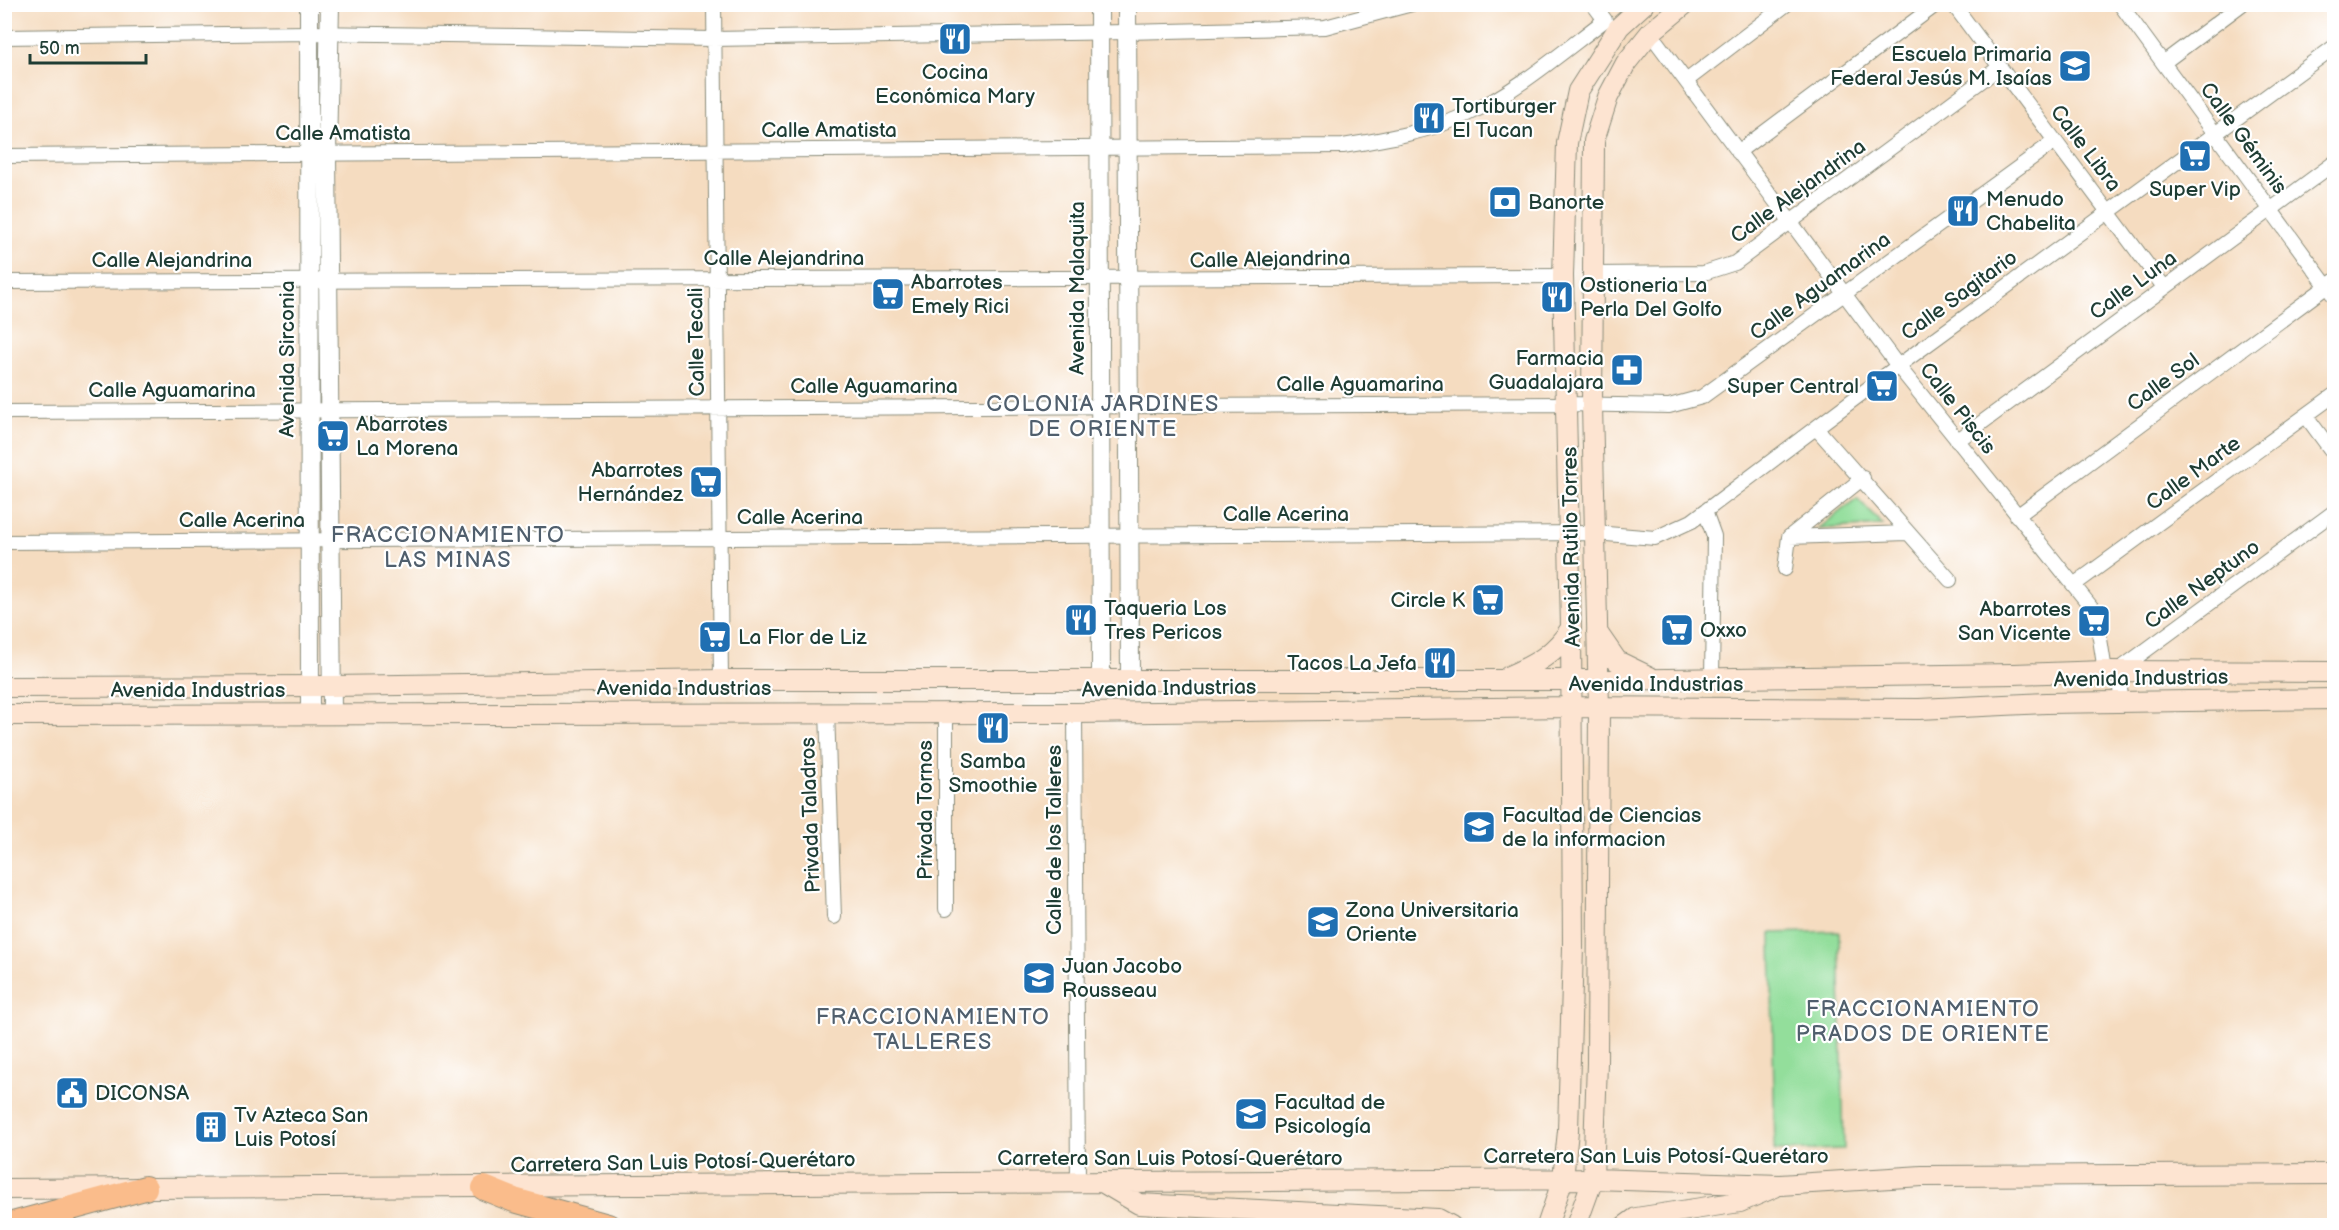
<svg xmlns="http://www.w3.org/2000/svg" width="2339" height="1230" viewBox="0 0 2339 1230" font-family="'Balsamiq Sans',sans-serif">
<rect width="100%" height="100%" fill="#fff"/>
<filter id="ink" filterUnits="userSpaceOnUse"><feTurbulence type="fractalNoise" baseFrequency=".0167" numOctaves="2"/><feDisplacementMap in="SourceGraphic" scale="12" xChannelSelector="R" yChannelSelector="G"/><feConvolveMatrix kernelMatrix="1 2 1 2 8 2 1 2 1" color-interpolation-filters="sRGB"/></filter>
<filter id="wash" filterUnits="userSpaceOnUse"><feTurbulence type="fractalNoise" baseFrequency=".008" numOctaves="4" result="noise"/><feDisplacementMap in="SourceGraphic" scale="24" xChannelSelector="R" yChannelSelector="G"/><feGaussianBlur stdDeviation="1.35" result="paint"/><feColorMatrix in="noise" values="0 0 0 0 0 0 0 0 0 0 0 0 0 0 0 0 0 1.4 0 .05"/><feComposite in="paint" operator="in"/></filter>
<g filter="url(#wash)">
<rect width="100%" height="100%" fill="#f5dcc0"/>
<!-- green -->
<path fill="#93de9b" stroke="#598e68" stroke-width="1.5" d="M1857,498L1883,525L1818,529Z
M1839,931L1844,1149L1775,1151L1771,933Z"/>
</g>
<g filter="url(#ink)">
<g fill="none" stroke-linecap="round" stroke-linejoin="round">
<defs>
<path id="minor" d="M714,4L721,680
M1593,4L1605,20
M1953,4L2164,287
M2120,4L2334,296
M1650,33L1898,366L2096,613L2105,671
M4,37L309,33L714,39L1127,32L1325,27L1412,4
M2163,63L2242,4
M1686,81L1787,4
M1738,152L1937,4
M4,156L1343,146C1386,139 1428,132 1468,114C1517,91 1561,53 1605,20
M1593,274L1704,273L1735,263L2000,67
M4,282C524,281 1044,282 1563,276
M4,412L1565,404L1669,406L1702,397L2055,141
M2306,416L2334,454
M1817,429L1950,580
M1957,441L2334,163
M1863,478L1789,537L1907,533
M1705,511L1714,536L1712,678
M2017,516L2334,281
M4,542L1595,533L1655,538L1692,521L1898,366L2334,47
M1785,569L1789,537
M2075,584L2334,395
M2121,702L2119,670L2334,512
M827,711L834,917
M1075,713L1078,1183
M946,909V712"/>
<path id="tertiary" d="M309,4L310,714
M330,4L327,154L332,712
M1099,4L1101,679
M1127,4L1130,679"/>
<path id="secondary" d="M1597,632L1617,661L1650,677
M1509,676C1536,664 1556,653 1571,628
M4,687L332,686L721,680H1598L2014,674L2105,671L2334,672
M4,715L1075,713L1570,707L1919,709L2046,703L2334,699
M1102,1182L1139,1204L1438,1219L1451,1226
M4,1189L1593,1179L1780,1185L1922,1176L2334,1174
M1547,1226L1563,1179L1568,1131L1573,946L1571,628L1563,276L1567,143L1578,91L1619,27L1644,4
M1576,1226L1593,1179L1597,1063L1599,708L1592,405L1594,141L1608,97L1626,63L1650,33L1685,4
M1625,1226L1636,1218L1740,1202L1775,1187"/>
<path id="trunk" d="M484,1188L514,1200L608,1226
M5,1226L145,1188"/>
</defs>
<!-- minor casing -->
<use href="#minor" stroke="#8a8c7a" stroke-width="16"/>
<!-- tertiary casing -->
<use href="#tertiary" stroke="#8a8c7a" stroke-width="20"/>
<!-- secondary casing -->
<use href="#secondary" stroke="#8a8c7a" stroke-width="22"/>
<!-- trunk casing -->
<use href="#trunk" stroke="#8a8c7a" stroke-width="26"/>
<!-- minor -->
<use href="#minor" stroke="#fff" stroke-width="14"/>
<!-- tertiary -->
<use href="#tertiary" stroke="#fff" stroke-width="18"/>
<!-- secondary -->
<use href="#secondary" stroke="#fde4d1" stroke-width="20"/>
<!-- trunk -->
<use href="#trunk" stroke="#fabc8b" stroke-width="24"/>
</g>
</g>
<!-- icons -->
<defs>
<symbol id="restaurant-square" viewBox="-11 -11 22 22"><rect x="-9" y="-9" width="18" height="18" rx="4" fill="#1f6fb2" stroke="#fff"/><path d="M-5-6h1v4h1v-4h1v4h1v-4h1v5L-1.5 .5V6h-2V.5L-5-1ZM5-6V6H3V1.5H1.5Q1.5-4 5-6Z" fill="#fff"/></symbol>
<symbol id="school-square" viewBox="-11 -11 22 22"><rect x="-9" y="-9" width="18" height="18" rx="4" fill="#1f6fb2" stroke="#fff"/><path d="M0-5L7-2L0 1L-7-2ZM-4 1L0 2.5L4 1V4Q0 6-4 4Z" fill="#fff"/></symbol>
<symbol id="supermarket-square" viewBox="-11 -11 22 22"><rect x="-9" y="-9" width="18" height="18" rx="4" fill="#1f6fb2" stroke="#fff"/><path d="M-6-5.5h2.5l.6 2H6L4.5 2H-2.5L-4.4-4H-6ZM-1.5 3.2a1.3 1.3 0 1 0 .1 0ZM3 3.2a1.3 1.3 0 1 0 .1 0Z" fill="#fff"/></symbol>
<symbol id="bank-square" viewBox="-11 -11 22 22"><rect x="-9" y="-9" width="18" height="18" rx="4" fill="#1f6fb2" stroke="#fff"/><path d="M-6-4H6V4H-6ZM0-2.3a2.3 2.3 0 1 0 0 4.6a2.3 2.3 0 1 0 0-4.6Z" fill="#fff"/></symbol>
<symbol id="pharmacy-square" viewBox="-11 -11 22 22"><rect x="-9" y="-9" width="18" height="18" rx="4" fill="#1f6fb2" stroke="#fff"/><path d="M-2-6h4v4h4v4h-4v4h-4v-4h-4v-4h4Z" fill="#fff"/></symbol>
<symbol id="university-square" viewBox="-11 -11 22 22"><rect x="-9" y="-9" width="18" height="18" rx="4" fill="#1f6fb2" stroke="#fff"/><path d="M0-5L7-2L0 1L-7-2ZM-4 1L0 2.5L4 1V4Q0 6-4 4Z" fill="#fff"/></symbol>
<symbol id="civic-square" viewBox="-11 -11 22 22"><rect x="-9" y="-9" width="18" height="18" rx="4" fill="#1f6fb2" stroke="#fff"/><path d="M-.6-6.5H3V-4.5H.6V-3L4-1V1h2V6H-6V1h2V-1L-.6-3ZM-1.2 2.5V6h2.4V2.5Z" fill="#fff"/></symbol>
<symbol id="building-square" viewBox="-11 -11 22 22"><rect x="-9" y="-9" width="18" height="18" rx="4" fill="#1f6fb2" stroke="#fff"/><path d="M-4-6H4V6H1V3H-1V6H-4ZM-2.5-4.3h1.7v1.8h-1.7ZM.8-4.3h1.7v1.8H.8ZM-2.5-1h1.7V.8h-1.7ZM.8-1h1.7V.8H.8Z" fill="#fff"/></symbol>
</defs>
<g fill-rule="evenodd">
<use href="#restaurant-square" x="936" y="20" width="38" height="38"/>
<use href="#school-square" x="2056" y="47" width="38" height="38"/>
<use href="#restaurant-square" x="1410" y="99" width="38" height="38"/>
<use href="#supermarket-square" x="2176" y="137" width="38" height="38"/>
<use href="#bank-square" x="1486" y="183" width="38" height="38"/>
<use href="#restaurant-square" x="1944" y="192" width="38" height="38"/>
<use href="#supermarket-square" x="869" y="275" width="38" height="38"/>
<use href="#restaurant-square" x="1538" y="278" width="38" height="38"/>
<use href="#pharmacy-square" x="1608" y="351" width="38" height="38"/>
<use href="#supermarket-square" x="1863" y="367" width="38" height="38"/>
<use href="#supermarket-square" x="314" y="417" width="38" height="38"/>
<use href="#supermarket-square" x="687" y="463" width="38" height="38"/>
<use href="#supermarket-square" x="1469" y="581" width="38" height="38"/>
<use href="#restaurant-square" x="1062" y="601" width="38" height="38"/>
<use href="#supermarket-square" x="2075" y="602" width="38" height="38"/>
<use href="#supermarket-square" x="1658" y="611" width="38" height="38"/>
<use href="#supermarket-square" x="696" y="618" width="38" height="38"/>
<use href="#restaurant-square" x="1421" y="644" width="38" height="38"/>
<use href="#restaurant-square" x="974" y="709" width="38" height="38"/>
<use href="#university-square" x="1460" y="808" width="38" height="38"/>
<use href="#university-square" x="1304" y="903" width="38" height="38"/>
<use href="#school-square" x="1020" y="959" width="38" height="38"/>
<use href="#civic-square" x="53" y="1074" width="38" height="38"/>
<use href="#university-square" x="1232" y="1095" width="38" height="38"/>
<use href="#building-square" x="192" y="1108" width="38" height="38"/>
</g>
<g text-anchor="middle" stroke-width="4.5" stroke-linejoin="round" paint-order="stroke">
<!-- poi labels -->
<g font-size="21" fill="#1f3d34" stroke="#fff" text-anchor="start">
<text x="2052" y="61" text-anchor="end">Escuela Primaria<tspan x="2052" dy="24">Federal Jesús M. Isaías</tspan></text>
<text x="955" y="79" text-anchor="middle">Cocina<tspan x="955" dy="24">Económica Mary</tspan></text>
<text x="1452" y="113">Tortiburger<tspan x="1452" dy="24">El Tucan</tspan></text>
<text x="2195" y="196" text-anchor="middle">Super Vip</text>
<text x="1986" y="206">Menudo<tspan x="1986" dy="24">Chabelita</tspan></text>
<text x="1528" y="209">Banorte</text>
<text x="911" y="289">Abarrotes<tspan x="911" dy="24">Emely Rici</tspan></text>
<text x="1580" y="292">Ostioneria La<tspan x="1580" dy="24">Perla Del Golfo</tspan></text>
<text x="1604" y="365" text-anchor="end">Farmacia<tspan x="1604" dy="24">Guadalajara</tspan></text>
<text x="1859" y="393" text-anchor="end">Super Central</text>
<text x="356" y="431">Abarrotes<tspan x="356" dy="24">La Morena</tspan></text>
<text x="683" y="477" text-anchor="end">Abarrotes<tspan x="683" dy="24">Hernández</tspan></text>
<text x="1465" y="607" text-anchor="end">Circle K</text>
<text x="1104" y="615">Taqueria Los<tspan x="1104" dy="24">Tres Pericos</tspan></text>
<text x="2071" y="616" text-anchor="end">Abarrotes<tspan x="2071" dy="24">San Vicente</tspan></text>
<text x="1700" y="637">Oxxo</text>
<text x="738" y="644">La Flor de Liz</text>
<text x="1417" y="670" text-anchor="end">Tacos La Jefa</text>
<text x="993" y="768" text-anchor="middle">Samba<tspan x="993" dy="24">Smoothie</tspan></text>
<text x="1502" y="822">Facultad de Ciencias<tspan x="1502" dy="24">de la informacion</tspan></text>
<text x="1346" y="917">Zona Universitaria<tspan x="1346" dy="24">Oriente</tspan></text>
<text x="1062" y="973">Juan Jacobo<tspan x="1062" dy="24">Rousseau</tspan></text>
<text x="95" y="1100">DICONSA</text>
<text x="1274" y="1109">Facultad de<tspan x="1274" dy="24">Psicología</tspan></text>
<text x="234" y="1122">Tv Azteca San<tspan x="234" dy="24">Luis Potosí</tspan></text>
</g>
<!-- street labels -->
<g font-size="21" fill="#1f3d34" stroke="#fff">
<text x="829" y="137">Calle Amatista</text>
<text x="343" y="140">Calle Amatista</text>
<text transform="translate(2244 138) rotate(54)" y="7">Calle Géminis</text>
<text transform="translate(2086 148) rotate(53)" y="7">Calle Libra</text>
<text transform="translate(1798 191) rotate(-36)" y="7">Calle Alejandrina</text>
<text x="784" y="265">Calle Alejandrina</text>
<text transform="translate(1270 259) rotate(-1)" y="7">Calle Alejandrina</text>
<text x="172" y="267">Calle Alejandrina</text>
<text transform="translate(2133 285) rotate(-36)" y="7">Calle Luna</text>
<text transform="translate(1820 286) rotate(-36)" y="7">Calle Aguamarina</text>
<text transform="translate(1077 288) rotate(-90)" y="7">Avenida Malaquita</text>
<text transform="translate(1959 295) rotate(-36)" y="7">Calle Sagitario</text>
<text transform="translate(696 342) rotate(-91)" y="7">Calle Tecali</text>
<text transform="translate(287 359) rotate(-90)" y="7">Avenida Sirconia</text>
<text transform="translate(2163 382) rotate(-36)" y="7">Calle Sol</text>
<text x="1360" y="391">Calle Aguamarina</text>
<text x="874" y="393">Calle Aguamarina</text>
<text x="172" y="397">Calle Aguamarina</text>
<text transform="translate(1958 408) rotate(52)" y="7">Calle Piscis</text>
<text transform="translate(2193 473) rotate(-36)" y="7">Calle Marte</text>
<text x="1286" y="521">Calle Acerina</text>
<text x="800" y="524">Calle Acerina</text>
<text x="242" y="527">Calle Acerina</text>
<text transform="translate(1571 547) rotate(-91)" y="7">Avenida Rutilo Torres</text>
<text transform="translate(2202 584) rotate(-36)" y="7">Calle Neptuno</text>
<text transform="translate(2141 678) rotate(-1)" y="7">Avenida Industrias</text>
<text x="1656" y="691">Avenida Industrias</text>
<text x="684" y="695">Avenida Industrias</text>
<text transform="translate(1169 688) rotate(-1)" y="7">Avenida Industrias</text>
<text x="198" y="697">Avenida Industrias</text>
<text transform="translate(925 810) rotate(-90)" y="7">Privada Tornos</text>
<text transform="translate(810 815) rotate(-92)" y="7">Privada Taladros</text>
<text transform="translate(1054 840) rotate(-90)" y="7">Calle de los Talleres</text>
<text x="1656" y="1163">Carretera San Luis Potosí-Querétaro</text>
<text x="1170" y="1165">Carretera San Luis Potosí-Querétaro</text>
<text transform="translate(683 1162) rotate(-1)" y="7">Carretera San Luis Potosí-Querétaro</text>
</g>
<!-- neighbourhood labels -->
<g font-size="22" letter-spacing="1.5" fill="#505f6d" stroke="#fff">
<text x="1103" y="411">COLONIA JARDINES<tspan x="1103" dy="25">DE ORIENTE</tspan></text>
<text x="448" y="542">FRACCIONAMIENTO<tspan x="448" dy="25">LAS MINAS</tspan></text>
<text x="1923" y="1016">FRACCIONAMIENTO<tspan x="1923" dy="25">PRADOS DE ORIENTE</tspan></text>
<text x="933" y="1024">FRACCIONAMIENTO<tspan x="933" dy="25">TALLERES</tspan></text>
</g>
</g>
<!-- margin -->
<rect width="2339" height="1230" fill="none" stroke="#fff" stroke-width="24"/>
<!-- scale -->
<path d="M30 54v9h116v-9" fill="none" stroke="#1f3d34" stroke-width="3"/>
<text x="39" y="54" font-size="18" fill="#1f3d34" stroke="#ffffff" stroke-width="4.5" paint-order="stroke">50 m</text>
</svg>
